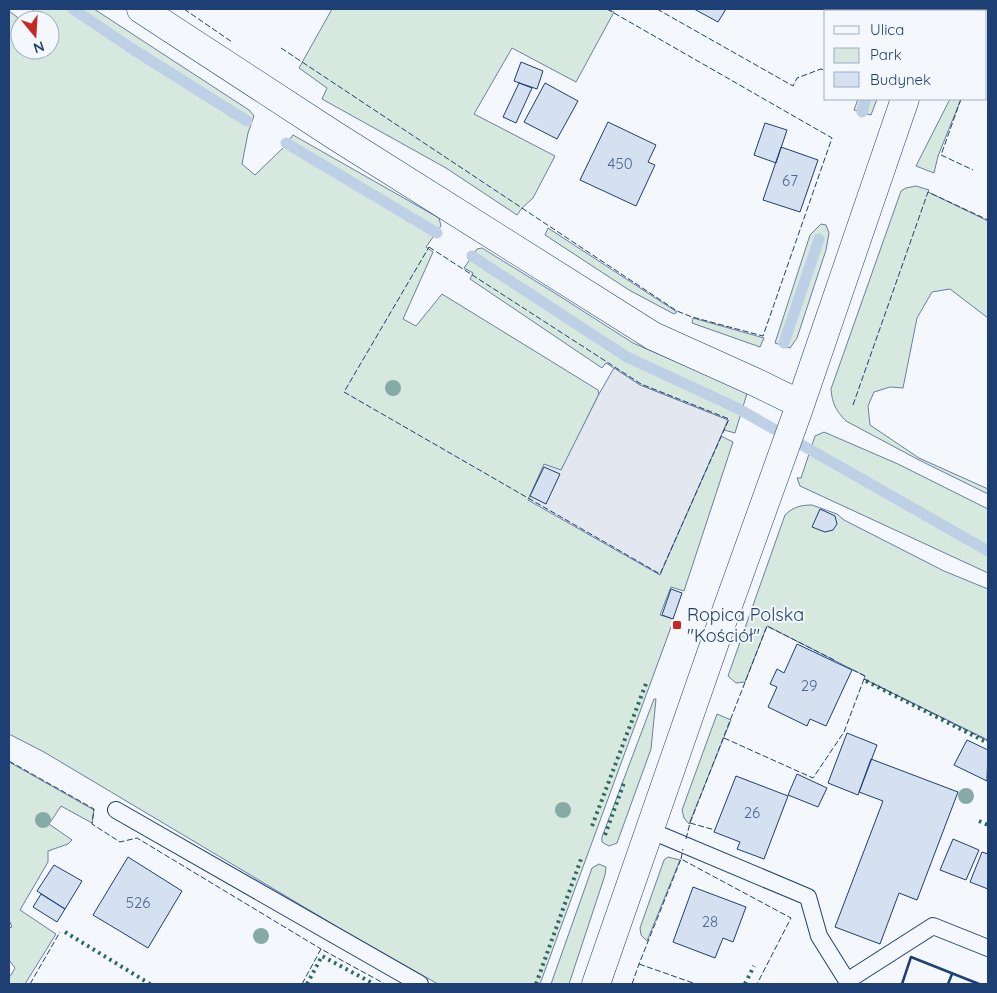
<svg xmlns="http://www.w3.org/2000/svg" width="997" height="993" viewBox="0 0 997 993" font-family="Quicksand,sans-serif">
<rect width="100%" height="100%" fill="#f4f7fb"/>
<!-- green -->
<path fill="#d7e8df" stroke="#687fa3" d="M35,9H94L249,110L254,116L248,133L242,164L255,175L284,147L293,135L439,218L441,226L426,247L433,252L403,319L416,326L442,294L598,390L599,394L561,471L659,575L721,436L733,442L684,591L671,587L660,615L674,619L540,984H438L341,929L44,752L9,734V11L21,20L20,50H50V20H22Z
M332,9H608L614,12L576,82L512,48L474,114L555,156L533,198L522,208L517,215L446,168L322,99L327,88L299,68Z
M858,99H877L871,115L854,110Z
M950,99H961L938,156L934,173L916,166Z
M916,186L929,190L928,192L988,221V318L950,289L932,292L917,318L903,388L890,387L874,392L868,406L870,425L919,458L988,489V494L919,460L846,421C836,411 832,403 831,389L901,191L906,188Z
M821,224L826,225L829,233L826,250L797,338L790,348L775,343L810,235Z
M548,228L677,312L674,314L629,290L545,235Z
M482,248L550,290L633,343L718,380L748,390L735,433L724,430L728,420L640,385L606,363L602,368L470,279L473,273L464,268L477,249Z
M693,318L764,338L760,347L692,323Z
M824,432L898,464L988,509V573L800,486L797,478H801L815,436Z
M812,505L837,514L844,520L944,571L988,589V740L864,679L865,676L767,626L745,682L736,683L728,676L785,515C793,507 801,505 812,505Z
M654,699H656L651,749L617,843L609,846L602,842V837Z
M717,714L731,720L689,824L684,818L682,810Z
M9,762L94,810L92,823L61,806L49,824L72,840L68,844L48,851V862L20,910L56,934L25,984H9V975H11L15,968L9,960V928L12,927L9,920Z
M668,857L680,860L647,941L641,935L640,928L664,860Z
M599,864L606,867L605,875L569,984H551L592,868Z"/>
<!-- parking -->
<path fill="#e3e8f0" stroke="#687fa3" d="M614,368L640,385L728,420L660,575L528,500L544,464L561,470L599,394Z"/>
<g fill="none" stroke-linecap="round" stroke-linejoin="round">
<!-- stream -->
<path stroke="#bed0e5" stroke-width="11" d="M73,9L134,50L247,121
M895,11L896,9
M862,112L866,99
M286,143L437,233
M472,256L627,357L737,408L988,551
M784,343L819,239"/>
</g>
<!-- building -->
<path fill="#d5e0f0" stroke="#1d3f73" d="M694,9H726L718,22Z
M521,62L543,71L537,89L514,81Z
M519,83L532,88L516,123L503,117Z
M545,83L578,101L557,139L524,122Z
M608,122L656,145L648,162L655,165L636,206L580,180Z
M765,123L787,130L776,163L754,155Z
M781,147L818,160L800,212L763,200Z
M544,467L560,474L546,504L530,496Z
M820,509L835,516L837,524L833,530L825,532L812,527Z
M671,589L682,593L673,619L662,615Z
M797,644L852,670L826,726L810,719L807,726L768,707L777,687L770,684L777,669L784,673Z
M847,733L877,745L858,795L828,783Z
M967,740L988,750L987,781L954,765Z
M871,759L958,792L917,900L899,893L880,944L835,927L883,801L859,792Z
M797,774L827,788L818,807L788,795Z
M736,776L788,796L764,859L737,849L740,842L714,832Z
M953,839L979,850L966,880L940,870Z
M982,852L988,854V889L970,882Z
M128,857L182,891L148,948L93,915Z
M54,865L82,881L65,909L37,891Z
M693,887L746,907L733,942L723,938L715,958L673,942Z
M41,894L65,909L57,922L33,907Z"/>
<g fill="none" stroke-linecap="round" stroke-linejoin="round">
<defs>
<path id="lane" d="M116,810L420,984
M649,830L808,897L819,936L849,984
M847,981L933,926L988,948"/>
<path id="street" d="M141,9L334,135L653,336L755,382L800,404"/>
<path id="primary" d="M936,11L937,9
M596,984L715,642L798,411L905,99"/>
</defs>
<!-- lane casing -->
<use href="#lane" stroke="#1d3f73" stroke-width="18"/>
<!-- street casing -->
<use href="#street" stroke="#1d3f73" stroke-width="29"/>
<!-- primary casing -->
<use href="#primary" stroke="#1d3f73" stroke-width="29"/>
<!-- lane -->
<use href="#lane" stroke="#f4f7fb" stroke-width="16"/>
<!-- street -->
<use href="#street" stroke="#f4f7fb" stroke-width="28"/>
<!-- primary -->
<use href="#primary" stroke="#f4f7fb" stroke-width="28"/>
<!-- hedge -->
<path stroke="#2c6c60" stroke-width="4" stroke-dasharray="2.5 4" stroke-linecap="butt" d="M866,681L988,743
M979,821L988,825
M592,826L647,681
M605,835L625,780
M65,932L150,984
M307,984L322,956L374,984
M536,984L581,859
M745,984L754,966"/>
<!-- fence -->
<path stroke="#1d3f73" stroke-width="1" stroke-dasharray="6 2.5" stroke-linecap="butt" d="M184,9L232,42
M657,9L793,86L797,78L821,69L826,71
M872,11L873,9
M281,48L677,311L692,317L763,336L832,138L607,9
M961,99L941,155L973,170
M429,247L641,384L729,419L660,574L344,392Z
M853,405L928,192L988,220
M864,679L988,741
M724,738L813,778L844,732L864,679L865,676L849,668
M9,761L94,809L92,824L120,842L137,838L321,949
M690,823L715,830
M686,839L690,823L767,626L834,660
M681,859L683,849
M639,964L696,984
M30,984L60,932
M302,984L321,949L385,984
M632,984L639,964L681,859L791,918L757,984"/>
<!-- wall -->
<path stroke="#1d3f73" stroke-width="2.5" d="M902,984L911,957L979,984
M948,984L952,974"/>
</g>
<!-- trees -->
<g fill="#86aba6">
<circle cx="393" cy="388" r="8"/>
<circle cx="966" cy="796" r="8"/>
<circle cx="563" cy="810" r="8"/>
<circle cx="43" cy="820" r="8"/>
<circle cx="261" cy="936" r="8"/>
</g>
<!-- markers -->
<rect fill="#c62828" stroke="#f4f7fb" stroke-width="2" x="672" y="620" width="10" height="10" rx="2.5"/>
<g text-anchor="middle" stroke-width="4" stroke-linejoin="round" paint-order="stroke">
<!-- number labels -->
<g font-size="15" fill="#4b6792">
<text x="620" y="169">450</text>
<text x="790" y="186">67</text>
<text x="809" y="691">29</text>
<text x="752" y="818">26</text>
<text x="138" y="908">526</text>
<text x="710" y="927">28</text>
</g>
<!-- poi labels -->
<g font-size="18" fill="#1d3f73" stroke="#f4f7fb" text-anchor="start">
<text x="687" y="621">Ropica Polska<tspan x="687" dy="21">"Kościół"</tspan></text>
</g>
</g>
<!-- border -->
<rect width="997" height="993" fill="none" stroke="#1d3f73" stroke-width="20"/>
<!-- legend -->
<rect x="824" y="10" width="162" height="90" fill="#f4f7fb" stroke="#9eadc5"/>
<rect x="834" y="26" width="25" height="8" fill="#f4f7fb" stroke="#9eadc5"/>
<text x="870" y="35" font-size="15" fill="#1d3f73">Ulica</text>
<rect x="834" y="48" width="25" height="15" fill="#d7e8df" stroke="#9eadc5"/>
<text x="870" y="60" font-size="15" fill="#1d3f73">Park</text>
<rect x="834" y="72" width="25" height="15" fill="#d5e0f0" stroke="#9eadc5"/>
<text x="870" y="85" font-size="15" fill="#1d3f73">Budynek</text>
<!-- north arrow -->
<g transform="translate(35 35) rotate(162)"><circle r="24" fill="#f4f7fb" stroke="#9eadc5"/>
<path d="M0-4L9 19L0 12L-9 19Z" fill="#c62828"/>
<text y="-8" font-size="14" font-weight="bold" text-anchor="middle" fill="#1d3f73">N</text>
</g>
</svg>
